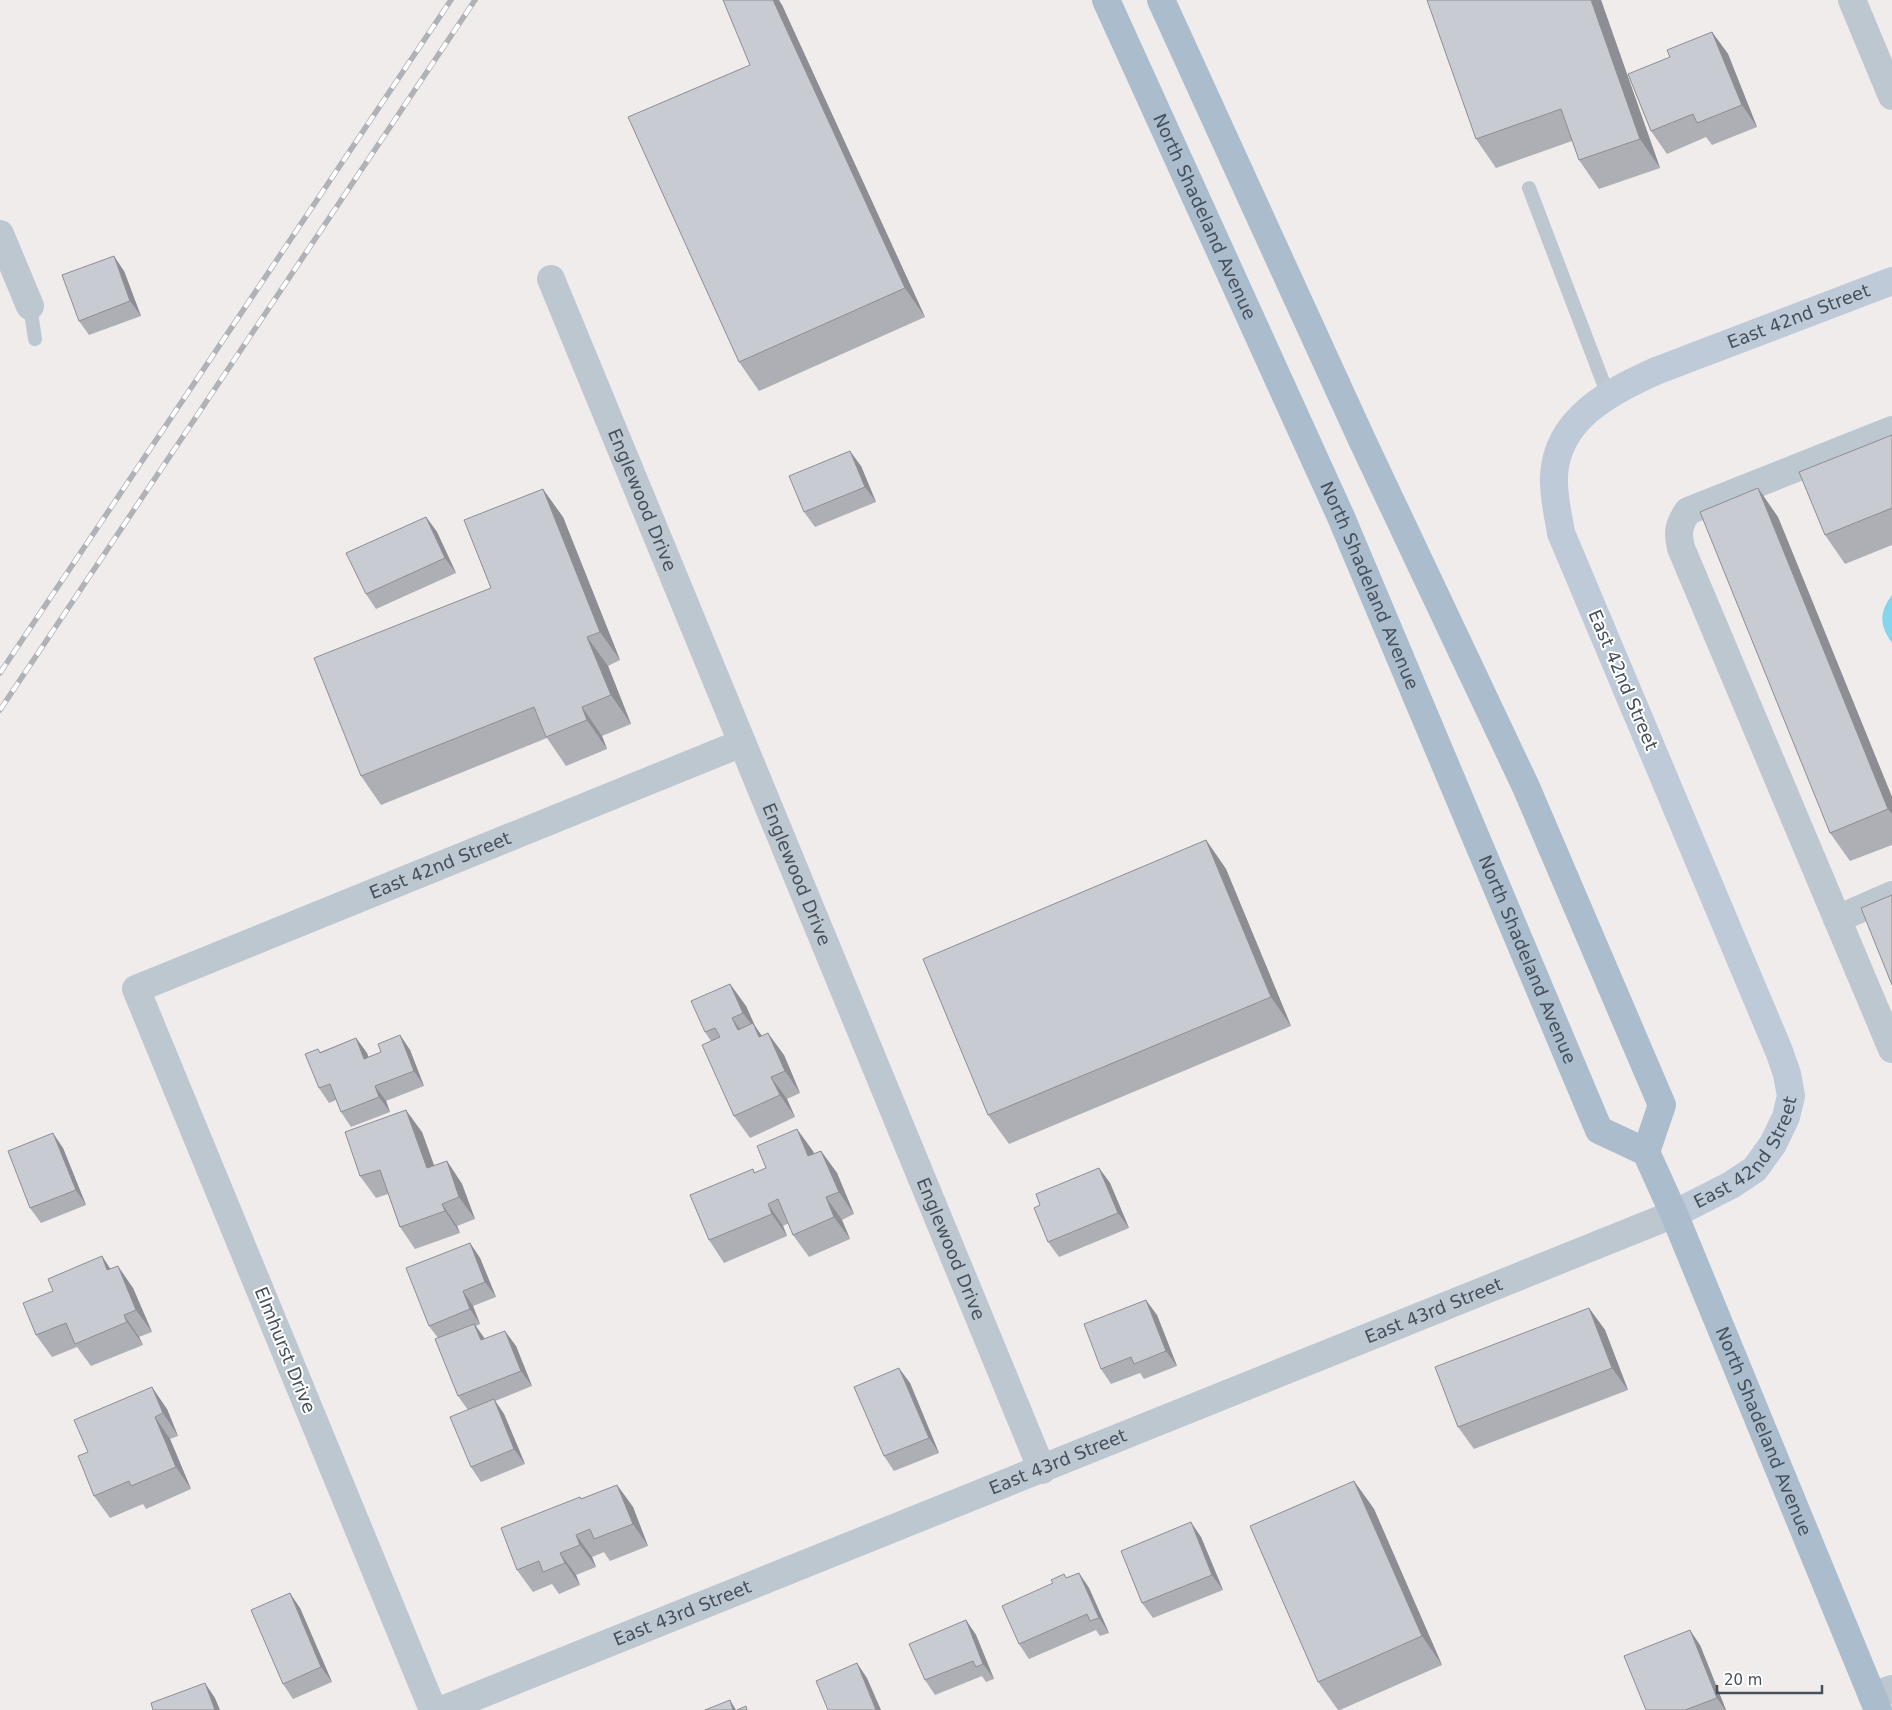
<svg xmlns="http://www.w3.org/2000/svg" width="1892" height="1710" viewBox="0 0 1892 1710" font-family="'DejaVu Sans',sans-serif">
<rect width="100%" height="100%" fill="#f0ecec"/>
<!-- water -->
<path fill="#85d6ed" d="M1892,595V643C1879,625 1879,612 1892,595Z"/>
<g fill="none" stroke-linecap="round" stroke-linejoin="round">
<!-- lane -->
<path stroke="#bdc7d0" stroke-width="14" d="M1529,188L1608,395
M30,306L35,339"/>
<!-- street -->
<g stroke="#bdc7d0" stroke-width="28">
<path d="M1852,0L1892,96"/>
<path d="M0,234L30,306"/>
<path id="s1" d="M551,279L1042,1470"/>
<path d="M1892,430L1688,511C1679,524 1677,532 1681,548L1892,1049"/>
<path d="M1837,919L1892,895"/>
<path d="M1872,1696L1892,1689"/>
<path id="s2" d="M433,1710L136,989L742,743"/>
<path id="s3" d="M442,1710L1674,1214"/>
</g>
<!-- secondary -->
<path stroke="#becad7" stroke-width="28" id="s4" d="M1674,1214L1731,1185L1755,1169L1773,1144L1786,1117L1791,1096L1787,1074L1779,1051L1561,533C1558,514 1553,495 1554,476C1557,418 1610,392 1656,371L1892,281"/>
<!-- primary -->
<g stroke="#abbccd" stroke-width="28">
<path id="s5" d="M1106,0L1341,517L1599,1130L1646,1152L1674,1214L1878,1710"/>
<path d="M1161,0L1362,440L1526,787L1662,1105L1646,1152"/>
</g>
<defs>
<path id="rail" d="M0,673L451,0
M0,710L475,0"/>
</defs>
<!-- rail casing -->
<use href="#rail" stroke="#afb2b7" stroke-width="5.5"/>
<!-- rail -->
<use href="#rail" stroke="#fff" stroke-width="4" stroke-dasharray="11" stroke-linecap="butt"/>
</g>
<!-- wall -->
<path fill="#adafb5" d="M1601,0L1660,168L1599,189L1579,160L1572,141L1496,168L1476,139Z
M782,5L925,317L759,391L739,362L750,65Z
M1712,32L1728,54L1757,127L1712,145L1706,137L1667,154L1651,131L1670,57Z
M124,271L141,316L89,335L79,321Z
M1892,435V545L1845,564L1825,535Z
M861,466L876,502L815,527L804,512Z
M426,517L437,532L456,573L376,609L366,594Z
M563,517L620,660L608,666L631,724L602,736L607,749L566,766L547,738L381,805L361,776L491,588Z
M1778,517L1892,797V845L1850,861L1830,833Z
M1206,840L1226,869L1291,1026L1009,1144L988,1115Z
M730,984L746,1006L755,1026L762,1036L784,1055L800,1093L787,1099L795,1117L750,1138L734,1116L711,1041L705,1032Z
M400,1035L410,1050L424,1086L386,1101L390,1112L351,1127L341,1112L336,1100L329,1103L319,1088L320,1052L356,1038L367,1053L368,1057L381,1052Z
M422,1132L434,1166L447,1161L462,1184L475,1219L457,1226L460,1233L415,1249L400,1227L388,1194L376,1198L360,1176Z
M63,1148L86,1205L41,1223L30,1208Z
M813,1151L814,1154L821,1151L837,1173L854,1214L842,1220L850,1239L809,1257L793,1235L789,1223L783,1226L787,1236L724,1263L709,1240L753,1169L755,1173Z
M1099,1168L1110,1183L1129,1228L1059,1257L1048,1242L1040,1205Z
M470,1243L480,1258L496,1297L473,1306L480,1324L476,1326L485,1339L516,1346L532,1386L495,1401L504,1414L525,1464L481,1482L471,1467L468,1410L458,1396L438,1338L429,1326Z
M102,1256L110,1269L133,1288L152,1332L139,1337L143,1345L91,1366L77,1347L52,1357L36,1335L53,1291Z
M1589,1308L1605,1330L1628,1390L1474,1449L1458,1427Z
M1157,1315L1177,1366L1144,1379L1140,1373L1111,1384L1101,1369Z
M910,1383L939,1453L894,1471L884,1456Z
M167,1409L178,1436L170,1439L191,1489L146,1509L143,1504L110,1518L94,1496L88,1452Z
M1354,1481L1374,1509L1442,1665L1340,1710H1338L1318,1682Z
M617,1485L633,1507L648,1546L610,1561L604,1552L592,1557L596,1567L576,1575L580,1585L559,1594L552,1584L533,1592L517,1570L580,1497L581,1499Z
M1201,1537L1223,1590L1153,1618L1142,1603Z
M1079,1573L1089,1588L1109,1633L1100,1636L1096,1630L1029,1659L1019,1644L1053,1583Z
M300,1608L332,1682L293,1699L283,1684Z
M966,1620L976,1635L994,1679L986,1682L982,1676L935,1695L925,1680Z
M1700,1645L1726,1710H1646Z"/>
<!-- shaded-wall -->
<path fill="#8d8e93" d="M773,0H779L782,5L925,317L905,288Z
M1591,0H1601L1660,168L1640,139Z
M1712,32L1728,54L1757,127L1742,105Z
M114,256L124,271L141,316L130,301Z
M850,451L861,466L876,502L865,487Z
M1758,488L1778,517L1892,797V814L1888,809Z
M543,489L563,517L620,660L600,632Z
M426,517L437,532L456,573L445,558Z
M587,637L608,666L631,724L611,695Z
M582,707L602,736L607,749L587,720Z
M1206,840L1226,869L1291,1026L1271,997Z
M730,984L746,1006L755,1026L768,1045L759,1037L757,1032L743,1013Z
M732,1018L748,1041L738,1030Z
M768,1033L784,1055L800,1093L785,1071Z
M400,1035L410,1050L424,1086L414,1071Z
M356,1038L367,1053L374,1074L364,1059Z
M771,1077L787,1099L795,1117L780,1095Z
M375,1086L386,1101L390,1112L379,1097Z
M406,1110L422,1132L443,1190L427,1168Z
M797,1129L813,1151L824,1178L808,1156Z
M53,1133L63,1148L86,1205L76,1190Z
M821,1151L837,1173L854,1214L839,1192Z
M447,1161L462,1184L475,1219L459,1197Z
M1099,1168L1110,1183L1129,1228L1118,1213Z
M826,1197L842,1220L850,1239L834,1217Z
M442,1204L457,1226L460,1233L445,1211Z
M768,1204L783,1226L787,1236L772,1214Z
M470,1243L480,1258L496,1297L485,1282Z
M102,1256L117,1279L107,1270Z
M118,1266L133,1288L152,1332L136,1310Z
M463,1291L473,1306L480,1324L470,1309Z
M1146,1300L1157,1315L1177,1366L1166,1351Z
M1589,1308L1605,1330L1628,1390L1612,1368Z
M124,1315L139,1337L143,1345L127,1322Z
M474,1324L485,1339L481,1340Z
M505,1331L516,1346L532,1386L521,1371Z
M899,1368L910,1383L939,1453L929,1438Z
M152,1387L167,1409L178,1436L163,1413Z
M494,1399L504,1414L525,1464L514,1449Z
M155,1417L170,1439L191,1489L176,1467Z
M1354,1481L1374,1509L1442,1665L1422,1636Z
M617,1485L633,1507L648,1546L633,1524Z
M1191,1522L1201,1537L1223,1590L1212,1575Z
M576,1535L592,1557L596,1567L580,1545Z
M560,1553L576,1575L580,1585L565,1563Z
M1079,1573L1089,1588L1109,1633L1099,1618Z
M290,1593L300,1608L332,1682L321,1667Z
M966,1620L976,1635L994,1679L983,1664Z
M1690,1630L1700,1645L1726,1710H1725L1717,1698Z
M857,1663L867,1678L881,1710H876Z
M205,1683L215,1698L220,1710H215Z
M730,1700L736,1710H733Z"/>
<!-- building -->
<path fill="#c9cbd2" stroke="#8d8e93" d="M723,0H773L905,288L739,362L628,117L750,65Z
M1427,0H1591L1640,139L1579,160L1561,109L1476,139Z
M1712,32L1742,105L1697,123L1693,114L1651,131L1628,74L1670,57L1667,50Z
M114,256L130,301L79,321L62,275Z
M1892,435V508L1825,535L1799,472Z
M850,451L865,487L804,512L789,476Z
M1758,488L1888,809L1830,833L1700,512Z
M543,489L600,632L587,637L611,695L582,707L587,720L546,737L534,707L361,776L314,658L491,588L464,520Z
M426,517L445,558L366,594L346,553Z
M1206,840L1271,997L988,1115L923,959Z
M1892,895V985L1861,908Z
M730,984L743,1013L732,1018L738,1030L753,1023L759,1037L768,1033L785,1071L771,1077L780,1095L734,1116L702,1045L720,1037L715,1028L705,1032L691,1001Z
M400,1035L414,1071L375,1086L379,1097L341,1112L330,1084L319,1088L305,1054L318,1049L320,1053L356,1038L364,1059L381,1052L378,1044Z
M406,1110L427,1168L447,1161L459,1197L442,1204L445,1211L400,1227L380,1170L360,1176L345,1132Z
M797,1129L808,1156L821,1151L839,1192L826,1197L834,1217L793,1235L778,1199L768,1204L772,1214L709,1240L690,1195L753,1169L754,1173L766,1168L757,1146Z
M53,1133L76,1190L30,1208L8,1151Z
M1099,1168L1118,1213L1048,1242L1034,1208L1040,1205L1036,1194Z
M470,1243L485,1282L463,1291L470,1309L429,1326L406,1268Z
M102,1256L107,1270L118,1266L136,1310L124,1315L127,1322L75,1344L66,1323L36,1335L23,1303L53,1291L48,1279Z
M1146,1300L1166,1351L1134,1364L1131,1357L1101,1369L1084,1324Z
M1589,1308L1612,1368L1458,1427L1435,1367Z
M474,1324L481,1340L505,1331L521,1371L458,1396L435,1339Z
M899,1368L929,1438L884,1456L854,1387Z
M152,1387L163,1413L155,1417L176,1467L131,1486L129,1481L94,1496L78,1456L88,1452L74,1420Z
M494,1399L514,1449L471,1467L450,1417Z
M1354,1481L1422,1636L1318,1682L1250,1526Z
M617,1485L633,1524L594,1539L590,1529L576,1535L580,1545L560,1553L565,1563L543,1572L539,1561L517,1570L501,1528L580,1497L581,1499Z
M1191,1522L1212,1575L1142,1603L1121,1551Z
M1079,1573L1099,1618L1090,1621L1087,1614L1019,1644L1002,1606L1053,1583L1051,1580L1064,1574L1066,1578Z
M290,1593L321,1667L283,1684L251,1610Z
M966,1620L983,1664L976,1667L973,1661L925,1680L909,1644Z
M1690,1630L1717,1698L1685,1710H1646L1624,1656Z
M857,1663L876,1710H828L816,1681Z
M205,1683L215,1710H153L151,1703Z
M730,1700L733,1710H705Z
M746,1706L747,1710H737Z"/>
<g text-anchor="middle" stroke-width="4" stroke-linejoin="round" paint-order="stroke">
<!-- street labels -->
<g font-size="18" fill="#45505a" stroke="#fff">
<text dy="6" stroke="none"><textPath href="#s5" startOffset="238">North Shadeland Avenue</textPath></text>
<text dy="6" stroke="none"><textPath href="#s4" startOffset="1149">East 42nd Street</textPath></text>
<text dy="6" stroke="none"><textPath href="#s1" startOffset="239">Englewood Drive</textPath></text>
<text dy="6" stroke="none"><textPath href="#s5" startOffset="642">North Shadeland Avenue</textPath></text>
<text transform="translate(1623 680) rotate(67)" y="6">East 42nd Street</text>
<text dy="6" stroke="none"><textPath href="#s2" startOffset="1108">East 42nd Street</textPath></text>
<text dy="6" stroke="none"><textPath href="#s1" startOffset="644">Englewood Drive</textPath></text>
<text dy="6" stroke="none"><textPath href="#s5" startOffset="1048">North Shadeland Avenue</textPath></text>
<text dy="6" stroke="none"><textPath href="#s4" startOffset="99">East 42nd Street</textPath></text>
<text dy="6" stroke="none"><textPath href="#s1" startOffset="1049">Englewood Drive</textPath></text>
<text dy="6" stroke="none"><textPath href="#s3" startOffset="1069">East 43rd Street</textPath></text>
<text transform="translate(285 1350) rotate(68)" y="6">Elmhurst Drive</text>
<text dy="6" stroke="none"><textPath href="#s5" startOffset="1588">North Shadeland Avenue</textPath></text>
<text dy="6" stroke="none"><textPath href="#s3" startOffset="664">East 43rd Street</textPath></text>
<text dy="6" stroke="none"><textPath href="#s3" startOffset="259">East 43rd Street</textPath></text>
</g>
</g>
<!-- scale -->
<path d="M1717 1685v8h105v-8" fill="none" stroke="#45505a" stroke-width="2.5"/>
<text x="1724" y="1685" font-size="15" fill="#45505a" stroke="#ffffff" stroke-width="4" paint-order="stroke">20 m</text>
</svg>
